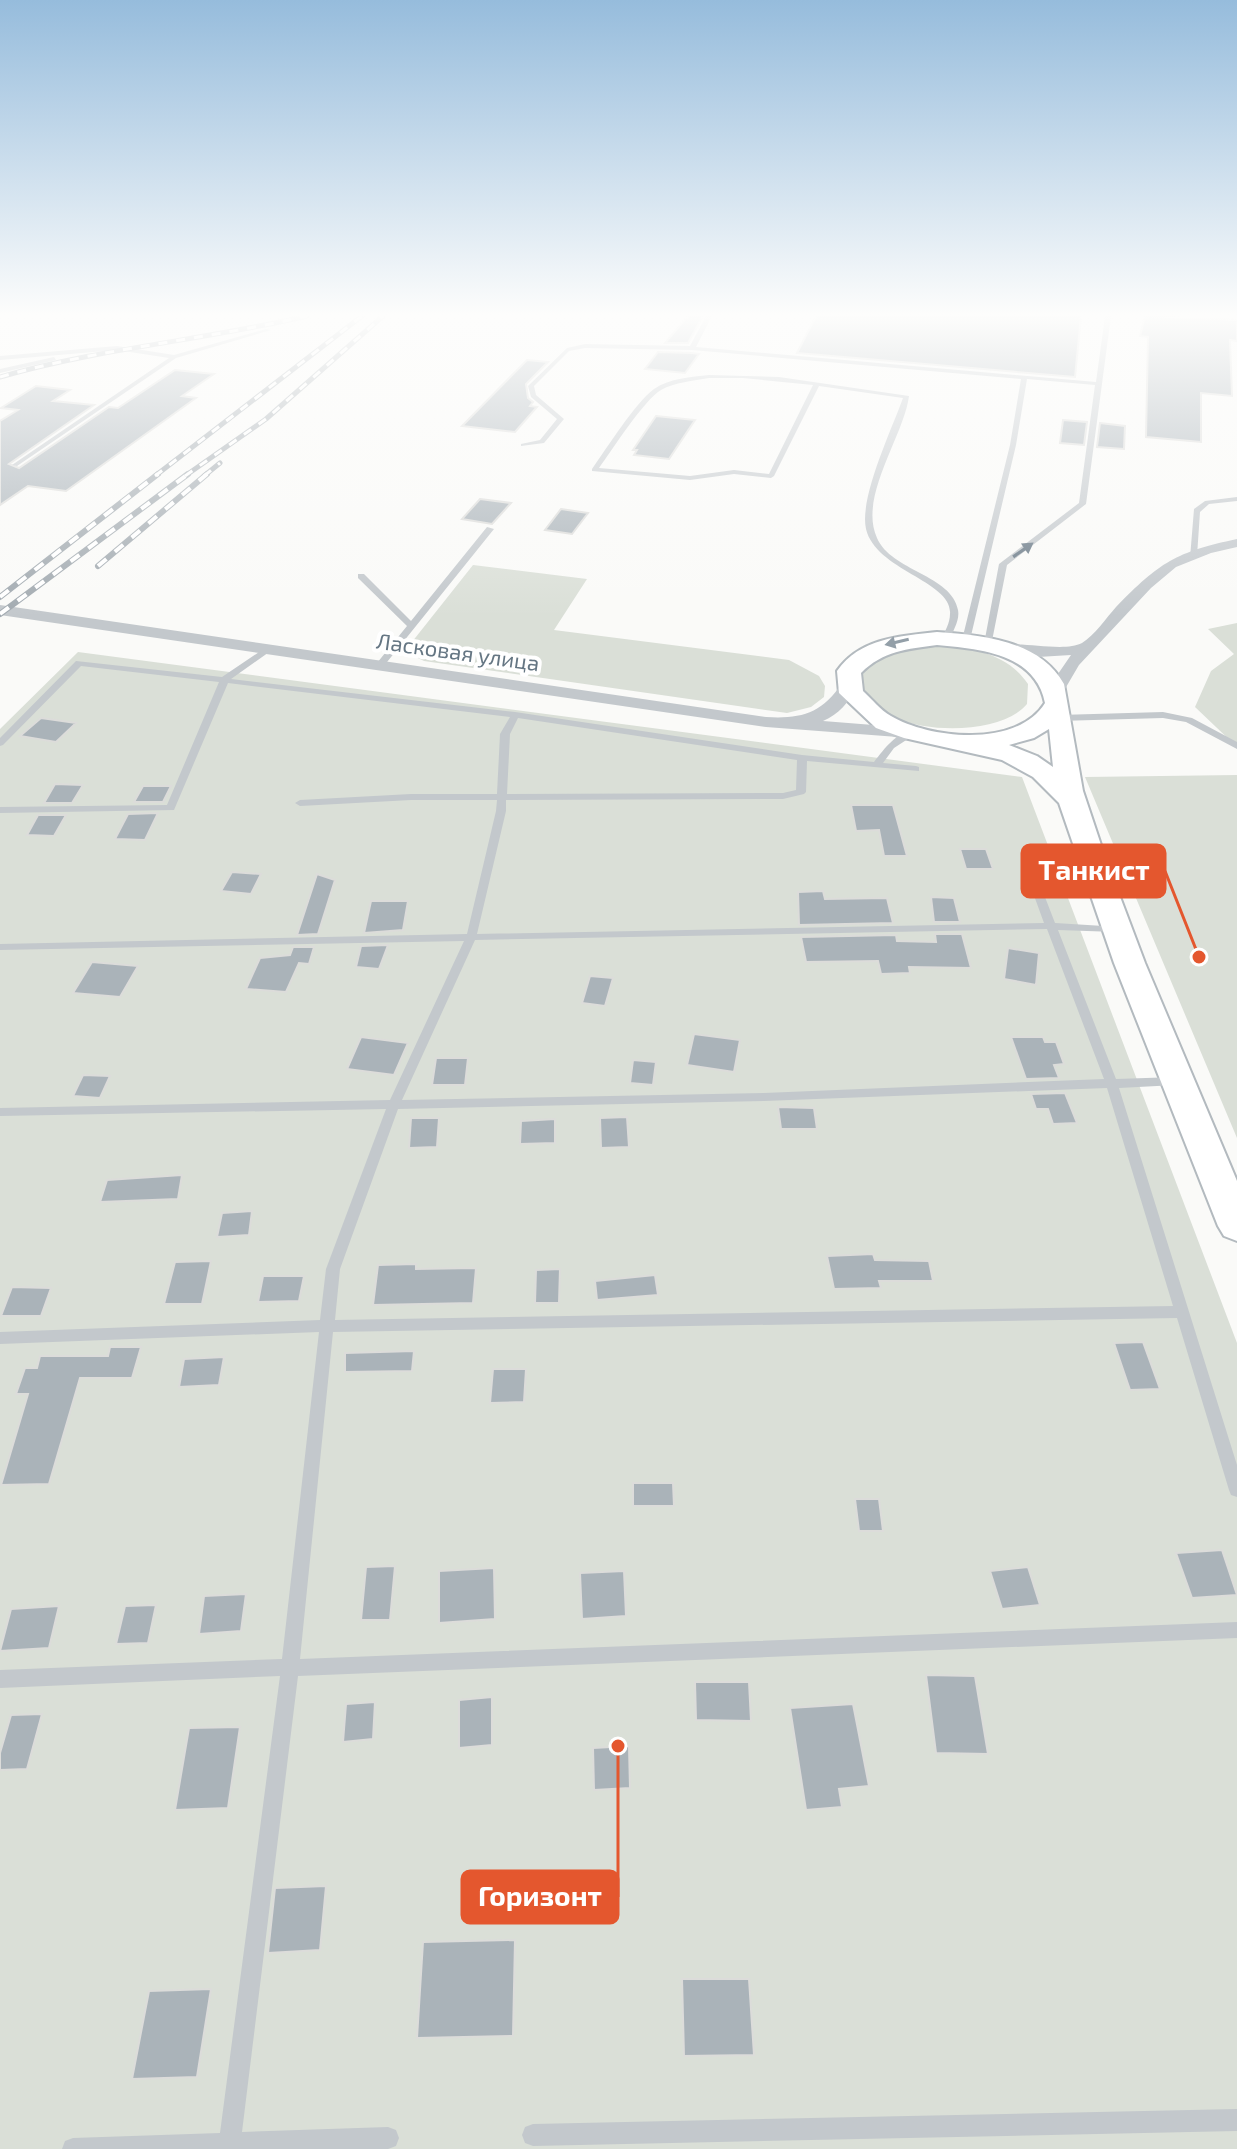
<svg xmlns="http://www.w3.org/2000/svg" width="1237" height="2149" viewBox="0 0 1237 2149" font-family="'Exo 2',sans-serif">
<rect width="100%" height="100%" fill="#fafaf8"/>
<!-- green -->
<path fill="#dadfd7" d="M473,565L587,579L554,630L789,660L819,676L825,686L824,697L811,707L787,713L424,661L414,656L408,647Z
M1237,623V747L1195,707L1211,671L1234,654L1208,629Z
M940,643C974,649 1008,654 1028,684L1027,704C997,741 877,736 860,687C858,682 860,675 860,669L878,653Z
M78,652L1022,777L1237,1343V2149H0V729Z
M1237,775V1138L1085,777Z"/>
<!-- building -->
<path fill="#aab3b9" stroke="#dcdcda" stroke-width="2" d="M688,316H703L688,343H665Z
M816,316H1081L1075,377L797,353Z
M1145,316L1237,320V341L1230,340L1232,396L1201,393V442L1146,437L1148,337L1140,336Z
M658,352L692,353L699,354L685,373L645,369Z
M527,360L548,362L526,384L528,398L533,402L530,406L537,407L515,432L462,426Z
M175,370L214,374L182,396L196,398L66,491L28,486L0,505V421L18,410L1,408L36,386L70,390L53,401L94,405L9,464L19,468L109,407L118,408Z
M656,416L695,420L669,459L634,455L637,450H633Z
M1063,420L1087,422L1084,445L1060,443Z
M1100,423L1125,426L1124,449L1097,447Z
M480,499L511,503L492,524L462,519Z
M561,509L588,513L572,534L545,530Z
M41,718L76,723L56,742L20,736Z
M55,784L83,785L72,803H44Z
M143,786H171L163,802H134Z
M851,805H893L907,856H884L879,830L856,831Z
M158,813L145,840L115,839L128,814Z
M38,815H66L54,836L27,835Z
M960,849H986L993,869H966Z
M232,872L261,874L251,894L221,891Z
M317,874L335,880L318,934L297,935Z
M823,891L825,899L887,898L893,923L799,925L798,892Z
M931,897L954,898L960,922H934Z
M371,901H408L403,930L364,933Z
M935,934H962L971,968L909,967L910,973L881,974L878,961L806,962L801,937L896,935L897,941L936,942Z
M388,945L379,969L356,967L361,946Z
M293,947H314L309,964L299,963L286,992L246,989L260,958L290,955Z
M1008,948L1039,953L1036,985L1004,979Z
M92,962L138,966L120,997L73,993Z
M590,976L613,978L605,1006L582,1003Z
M694,1034L740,1040L734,1072L687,1065Z
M361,1037L408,1043L394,1075L347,1069Z
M1011,1037H1043L1045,1042H1056L1064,1064L1054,1065L1059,1078L1026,1079Z
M436,1058H468L465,1085H432Z
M633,1060L656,1062L653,1085L630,1083Z
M83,1075L110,1076L100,1098L73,1096Z
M1065,1093L1077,1123L1053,1124L1048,1109H1036L1031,1094Z
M778,1107L814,1108L817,1129H781Z
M627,1117L629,1147L601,1148L600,1118Z
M411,1118H439L437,1147L409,1148Z
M555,1119V1143L520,1144L521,1121Z
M182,1175L178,1199L100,1202L107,1180Z
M252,1211L249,1235L217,1237L222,1213Z
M873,1254L875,1260L929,1261L933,1281H879L881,1288L834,1289L827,1256Z
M211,1261L202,1304H164L175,1262Z
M416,1264V1269L476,1268L473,1303L373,1305L378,1265Z
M560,1269L559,1303H535L536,1270Z
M655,1275L658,1295L597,1300L595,1281Z
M263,1276H304L299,1301L258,1302Z
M12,1287L51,1288L41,1316H1Z
M1143,1342L1160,1389L1130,1390L1114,1343Z
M110,1347H141L132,1378H80L49,1484L1,1485L28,1394H16L25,1368H37L40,1356H108Z
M414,1351L412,1371L345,1372V1353Z
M224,1357L219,1385L179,1387L184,1359Z
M493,1369H526L524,1402L490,1403Z
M633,1483H673L674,1506H633Z
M855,1499H879L883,1531H859Z
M1222,1550L1237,1595L1192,1598L1176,1553Z
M395,1566L390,1620H361L366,1567Z
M1028,1567L1040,1605L1002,1609L990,1571Z
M494,1568L495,1619L439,1623V1571Z
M624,1571L626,1616L582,1619L580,1573Z
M246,1594L241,1631L199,1634L204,1596Z
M156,1605L148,1643L116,1644L125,1606Z
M59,1606L49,1648L0,1651L11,1609Z
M926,1675L975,1676L988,1754L936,1753Z
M695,1682H749L751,1721L696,1720Z
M492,1697V1745L459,1748V1700Z
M375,1702L373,1739L343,1742L346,1704Z
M853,1704L869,1786L839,1789L842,1807L806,1810L790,1708Z
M42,1714L27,1769L0,1770V1753L11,1715Z
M240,1727L228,1808L175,1810L189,1728Z
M629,1746L630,1788L594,1790L593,1748Z
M326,1886L320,1950L268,1953L275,1888Z
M515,1940L513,2036L417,2038L423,1942Z
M682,1979H749L754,2055L684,2056Z
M211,1989L197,2077L132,2079L149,1991Z"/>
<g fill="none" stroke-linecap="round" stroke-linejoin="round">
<defs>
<path id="secondary" d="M937,632C982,635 1039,640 1064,684L1083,791L1105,857L1145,963L1237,1181V1241L1224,1236L1218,1226L1114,963L1059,803L1033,777L1002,760L904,738L876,728L839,693L837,671C860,638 900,636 937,632ZM937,645C979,649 1035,653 1045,703C1017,748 930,739 891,716C880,710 872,699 863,691L861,673C883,651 907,649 937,645ZM1049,729L1053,767L1037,756L1009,745L1034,738Z"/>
</defs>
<!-- secondary casing -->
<use href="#secondary" stroke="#b3babf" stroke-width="4"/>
<!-- lane -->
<path fill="#c3c8cc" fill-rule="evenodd" d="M706,316H712L696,347L1096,382L1105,316H1111L1086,504L1007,565L991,646L984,644L999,564L1079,503L1095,385L1027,379L1016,445L970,640L966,642L962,640L1010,445L1021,379L692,350L585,348L569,351L534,386L536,395L564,419L544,443L521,446V444L540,440L557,419L531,397L528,386L567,348L585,344L690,346Z
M266,329L271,330L176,358L17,466L12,465L169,358L117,350L0,360V356L117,346L174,355Z
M54,357L56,360L0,373V369Z
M709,375L779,377L909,396C904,436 858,497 877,538C891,571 952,575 958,610C960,620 953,631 949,640L942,638C945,631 950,623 950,614C953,581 876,571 866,529C859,498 892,429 903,398L819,386L774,476L771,478L734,474L690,480L592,471V469C607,448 635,403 654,389C670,378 691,377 709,375ZM709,378H743L813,385L769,474L734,470L690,476L599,468C612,450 644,400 661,390C675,382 693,381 709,378Z
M1237,497V501L1209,504L1200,512L1197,556L1190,558L1194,509L1205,501Z
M487,527L494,529L383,667H377V663L407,626L358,578V574H364L411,621Z
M265,648L272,650L231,679L515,712L802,755L874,762C885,748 896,732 914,731V735L894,748L883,763L916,766L919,767V771L807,761L806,792L804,794L783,799L506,800V811L477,934L1044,923L1028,879L1033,876L1038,879L1055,923L1120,927L1121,929L1116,932L1058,930L1116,1079L1176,1077L1182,1081L1176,1085L1119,1088L1237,1465V1497L1231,1495L1229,1490L1177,1318L333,1332L300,1659L1237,1622V1638L298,1676L242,2132L388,2127L396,2130L399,2138L396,2146L388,2149H62L65,2141L73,2138L220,2133L280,1676L0,1688V1670L282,1659L319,1332L0,1344V1332L320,1320L326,1269L386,1109L0,1116V1108L390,1100L464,941L0,950V944L467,934L496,811L497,800H411L300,806L295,803L300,800L411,794H497L500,734L510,717L228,683L174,810L0,813V807L167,805L219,682L81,666L3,745L0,746V738L76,661L222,677ZM518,718L797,760L796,790L783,793L507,794L510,734ZM1047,929L1104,1079L764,1093L402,1100L475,940ZM1107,1088L1173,1306L335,1320L340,1269L398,1109L764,1101Z
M1163,712L1192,718L1237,742V749L1186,722L1163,718L1059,721L1055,718L1059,715Z
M1237,2109V2131L533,2146L525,2143L522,2135L525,2127L533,2124Z"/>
<!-- street -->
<path fill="#c3c8cc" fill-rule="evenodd" d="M1237,539V547L1211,553L1176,567L1151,588L1079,665L1062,694L1056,695L1047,690L1071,655L1038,657L1000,653L998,649C1011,637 1061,654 1082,643C1094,636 1107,617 1116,607C1160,562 1176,552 1237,539Z
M0,605L766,717C800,719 822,714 842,683L848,682L857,687C848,703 839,714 823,721L911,728L920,733L911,738L766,727L0,615Z"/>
<!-- secondary -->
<use href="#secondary" fill="#fff" fill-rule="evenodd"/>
<defs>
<path id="rail-far1" d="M0,377C101,348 205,340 307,316
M155,476L362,316
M185,476L266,419L383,316
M204,476L220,463"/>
<path id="rail" d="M98,566L207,474
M0,597L158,474
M0,614L188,474"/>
</defs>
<!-- rail-far1 casing -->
<use href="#rail-far1" stroke="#a2aab0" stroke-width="5"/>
<!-- rail casing -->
<use href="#rail" stroke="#a2aab0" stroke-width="6"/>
<!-- rail-far1 -->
<use href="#rail-far1" stroke="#fff" stroke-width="3" stroke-dasharray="9" stroke-linecap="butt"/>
<!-- rail -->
<use href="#rail" stroke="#fff" stroke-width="4" stroke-dasharray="11" stroke-linecap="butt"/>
</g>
<!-- one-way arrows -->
<defs><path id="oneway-solid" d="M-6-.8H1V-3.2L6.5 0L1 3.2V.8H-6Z" transform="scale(2)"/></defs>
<use fill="#6a7a87" href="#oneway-solid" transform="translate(1023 550) rotate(-35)"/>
<use fill="#939fa8" href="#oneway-solid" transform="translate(897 642) rotate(167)"/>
<!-- sky -->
<linearGradient id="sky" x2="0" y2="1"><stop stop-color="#96bcdc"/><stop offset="0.51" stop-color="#fdfdfc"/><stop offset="1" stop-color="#fdfdfc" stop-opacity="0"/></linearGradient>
<rect width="1237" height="617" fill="url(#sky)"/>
<g text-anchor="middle" stroke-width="8" stroke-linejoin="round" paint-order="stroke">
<!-- far-street labels -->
<g font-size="22" fill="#657683" stroke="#fff">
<text transform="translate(458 652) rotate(8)" y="8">Ласковая улица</text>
</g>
</g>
<!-- callouts -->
<path fill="none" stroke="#e4572e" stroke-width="3" d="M1199 957L1165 871M618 1746L618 1897"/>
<g fill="#e4572e" stroke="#fff" stroke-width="3">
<circle cx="1199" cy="957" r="8"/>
<circle cx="618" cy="1746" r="8"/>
</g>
<g fill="#e4572e" stroke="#e4572e" stroke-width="3">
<rect x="1022" y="845" width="143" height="52" rx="8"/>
<rect x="462" y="1871" width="156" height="52" rx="8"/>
</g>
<g font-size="28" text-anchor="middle" font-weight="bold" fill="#fff">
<text x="1094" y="880">Танкист</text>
<text x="540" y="1906">Горизонт</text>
</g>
</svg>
